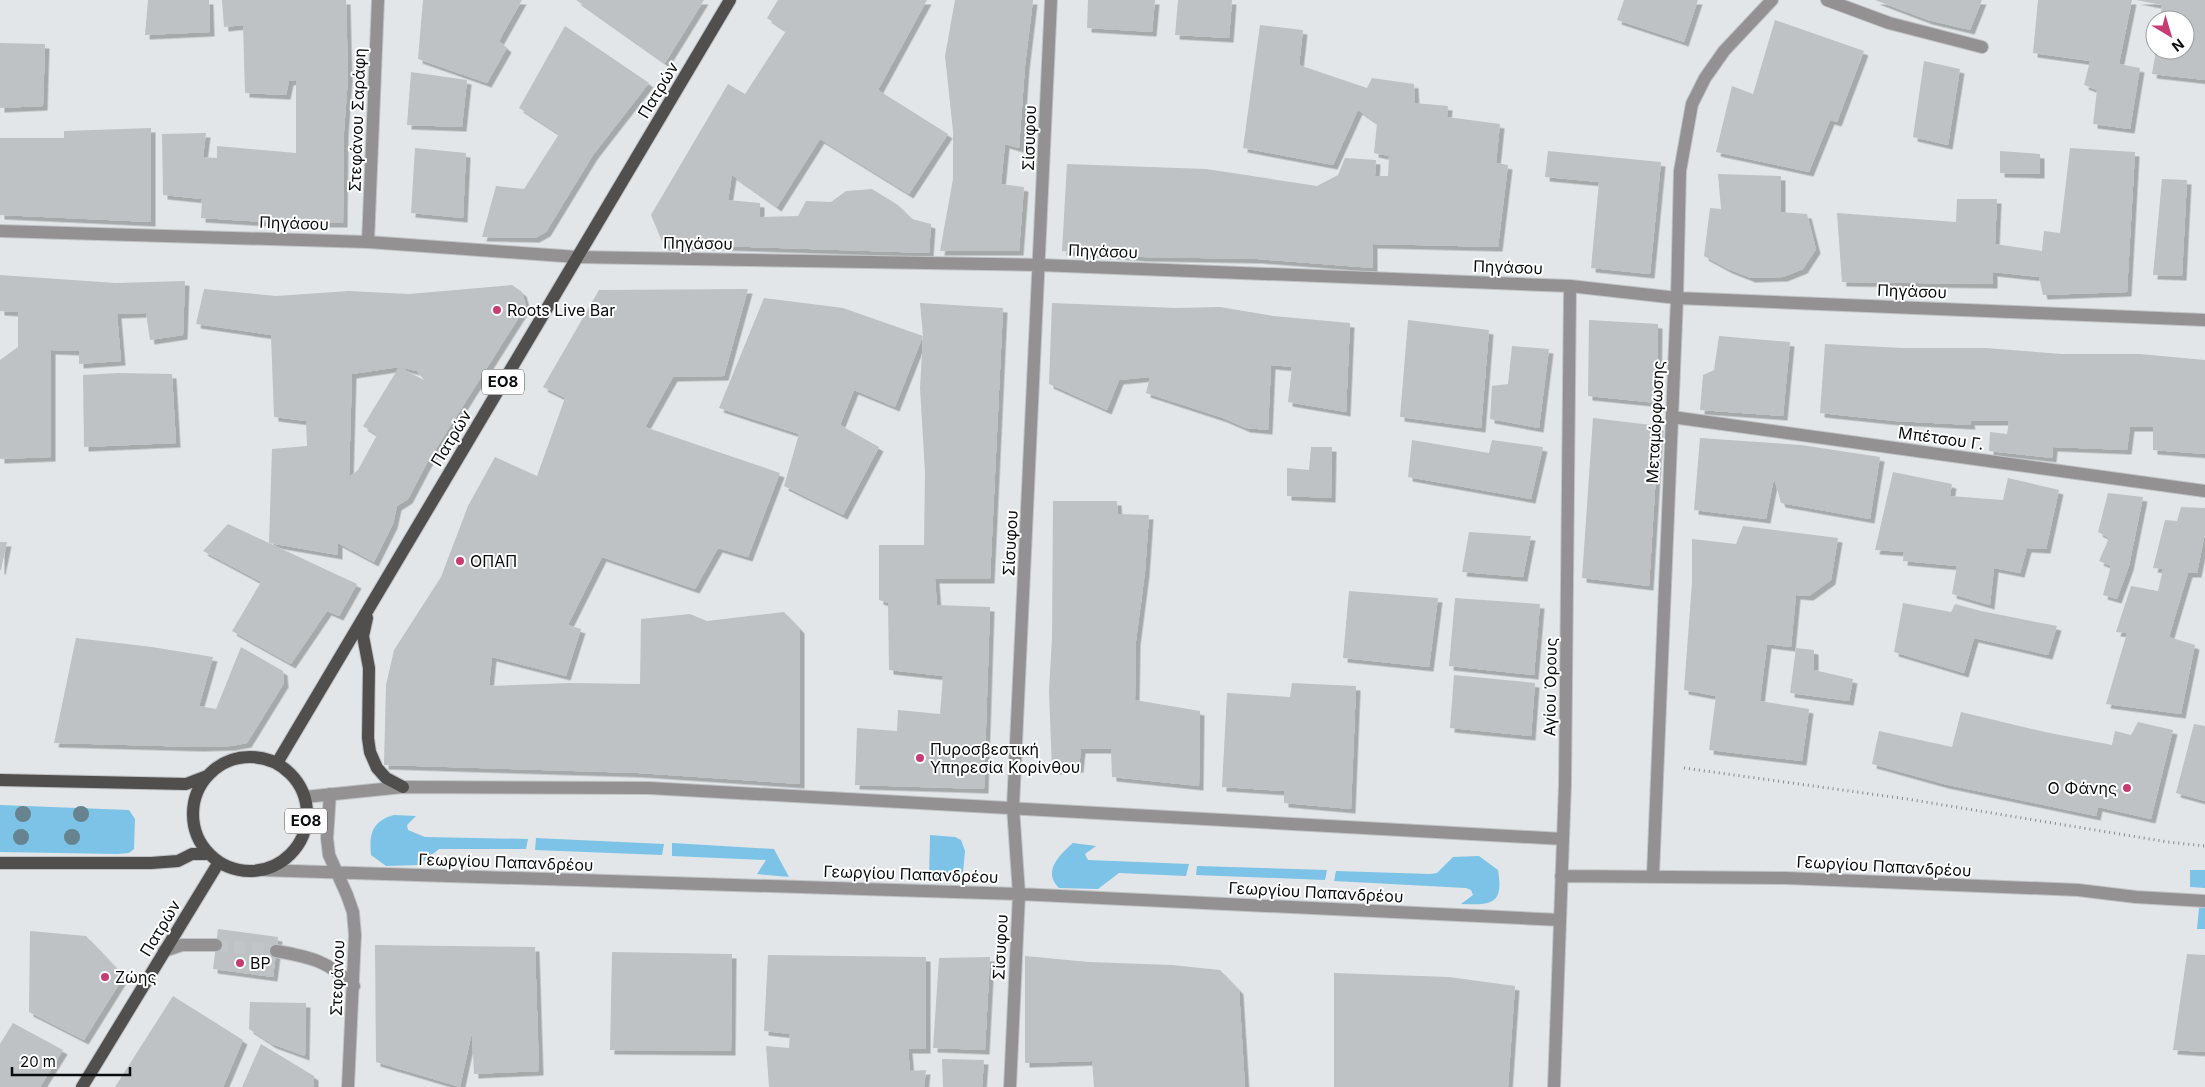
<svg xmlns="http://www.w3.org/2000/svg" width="2205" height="1087" viewBox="0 0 2205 1087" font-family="Inter,sans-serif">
<defs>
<filter id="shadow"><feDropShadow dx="4.5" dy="4.5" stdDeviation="0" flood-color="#0004"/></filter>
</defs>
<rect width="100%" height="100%" fill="#e2e6e8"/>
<!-- green -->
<path fill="#7cc3e7" d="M0,805L129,810L135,819L134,849L129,853L117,854L0,852Z
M394,815L416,816L407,825L408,830L425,837L528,839L526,849H439L419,865L386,866L371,855C369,834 372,821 394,815Z
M930,835L955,837L961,840L965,851L963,873L955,881L929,879Z
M536,838L664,844L662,855L535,850Z
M672,843L774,849L789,877L757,874L766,860L672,856Z
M1073,843L1096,846L1085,854L1088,860L1189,864L1186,876L1119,873L1098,889L1059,888C1042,872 1059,855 1073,843Z
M1479,856L1498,870C1504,905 1491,905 1461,904L1473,895L1471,890L1466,888L1334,881L1336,871L1430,874L1437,873L1453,857Z
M1197,866L1327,870L1325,880L1196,875Z
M2190,870H2205V888L2190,887Z
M2199,908H2205V929H2197Z"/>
<!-- building -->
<path fill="#bec2c4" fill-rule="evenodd" filter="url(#shadow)" d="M148,0H209L210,32L145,35Z
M222,0H346L348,77L344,132L343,223H281L201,218L202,199L163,195L162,134L206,133L203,157L217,158V146L296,153V80L289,81L286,95L245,93L243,25L224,27Z
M423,0H522L499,41L507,48L487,83L418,59Z
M576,0H704L665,63Z
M778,0H927L878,90L948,134L909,194L820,139L777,207L732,175L728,200L760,203V217L798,216L806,201L831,202L846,191L872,189L898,205L912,219L931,224L929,253L719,246H664L651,215L728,84L745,94L786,31L767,18Z
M955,0H1033L1025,66L1019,148L1005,144L1001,184L1024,187L1019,251H940L953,179V131L945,56Z
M1088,0H1155L1152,32L1087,28Z
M1178,0H1232L1229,38L1175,35Z
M1624,0H1698L1684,42L1617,20Z
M1875,0H1982L1970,30L1928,20Z
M2038,0H2132L2119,64L2140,68L2130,129L2093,124L2097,90L2084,85L2090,61L2033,53Z
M2136,0H2205V80L2152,74L2156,50H2185V20H2160L2162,5Z
M1775,20L1864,51L1837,122L1830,120L1809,172L1716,152L1732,86L1753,94Z
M1260,25L1303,30L1299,65L1367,88L1372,78L1414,84L1415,103L1448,106L1447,117L1500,124L1496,163L1508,165L1498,247L1373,244V268L1257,259L1142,257L1062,251L1067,164L1206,169L1317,186L1338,175L1345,158L1376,160L1375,176H1388L1389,156L1374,153L1377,123L1358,110L1333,165L1243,148Z
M565,26L649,83L593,155L546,232L535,238L482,237L496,186L524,189L559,134L519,108Z
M0,43L45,44L43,106L0,108Z
M1924,61L1960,69L1948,145L1913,137Z
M411,72L467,80L462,127L407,125Z
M151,128V222L0,215V138H64V131Z
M415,148L466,153L463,218L411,213Z
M2070,148L2135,152L2127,292L2043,295L2039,277L1993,272V284L1842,282L1837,213L1956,222L1957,199H1997L1995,244L2042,251L2044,231L2060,233Z
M1548,151L1661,162L1650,274L1591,268L1599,182L1545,177Z
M2000,151L2040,154V174L2000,173Z
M1718,174L1781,176V212L1807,214L1816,249L1803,269L1783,277L1751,278L1728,269L1704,256L1710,208L1721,209Z
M2162,179L2187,180L2182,276L2153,275Z
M0,275L116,283L185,281L183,335L150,340L146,313L117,314L121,361L79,364V351L51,350V457L0,459V360L18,347V312L0,311Z
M512,285L522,292L526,306L427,463L408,499L397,506L393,524L374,562L338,543V555L269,543L357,584L339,616L327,611L291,664L232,631L261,582L203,551L228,524L269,543L272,449L307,446L306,421L274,417L271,335L196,324L204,289L276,296L349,291L409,294ZM399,367L417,371L424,380ZM399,367L363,426L377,435L358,470L349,477L352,374Z
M748,289L724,376L673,377L645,427L780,473L748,557L718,548L695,589L602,557L568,625L581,629L566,676L492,657L489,686L570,683L640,684L641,619L690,614L707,621L784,612L800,629V784L638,773L384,765L386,685L394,650L441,577L468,506L495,457L537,476L565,398L543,387L599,290Z
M764,298L843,308L923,336L895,407L854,390L840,425L879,447L843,515L784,486L799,434L719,408Z
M920,303L1003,308L990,579H935L937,605L990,607L984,789L855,785L857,728L897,731L898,710L940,714L943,676L889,670L888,603L879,600V545H924L925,472L920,388L923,336Z
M1052,303L1176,308L1220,307L1273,316L1350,323L1346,412L1288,402L1292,367L1271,365L1268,430L1246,428L1223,418L1146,393L1150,377L1119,380L1107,410L1049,384Z
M1408,320L1489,330L1481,428L1400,417Z
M1589,320L1658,324L1657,403L1588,396Z
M1719,336L1790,342L1783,416L1700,410L1703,375L1714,370Z
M1825,344L1903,348H1986L2062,354H2140L2205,360V454L2153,450V427H2130L2127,450L2053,447L2052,458L1989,451L1990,432L2007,434L2009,421H1970L1971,425L1895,421L1820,413Z
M1512,346L1549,349L1539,428L1490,419L1492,386L1508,384Z
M118,373L172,374L176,443L84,447L83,375Z
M1593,418L1659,426L1649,586L1582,578Z
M1700,438L1801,445L1880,457L1870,519L1781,503L1774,478L1766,519L1694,510Z
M1412,440L1489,453L1492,440L1543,447L1531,499L1408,477Z
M1311,447H1332L1331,498L1287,496V468L1309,470Z
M1893,472L1952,484L1950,496L2003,500L2008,478L2059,490L2046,549L2027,548L2020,573L1994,568L1990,605L1952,594L1957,566L1903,561L1904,552L1875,550Z
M2108,493L2143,497L2129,566L2117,599L2103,595L2111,566L2099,561L2109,538L2098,532Z
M1053,501H1117L1118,514L1149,515L1145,572L1136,641L1135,700L1200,711L1199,786L1112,777L1111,749H1081L1079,768L1052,770L1049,691L1052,638Z
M2181,507L2205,508V533L2197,573H2188L2169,637L2195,645L2181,714L2106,704L2127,633L2116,632L2131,586L2158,591L2163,569L2153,568L2165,520L2177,521Z
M1743,526L1838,538L1831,580L1809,596L1796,595L1791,647L1767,644L1760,701L1809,709L1802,761L1709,750L1716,696L1684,690L1692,582V539L1736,544Z
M1469,532L1531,536L1523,577L1462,572Z
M0,542H7L1,570H0Z
M1349,591L1438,598L1429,667L1343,658Z
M1455,598L1540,604L1534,675L1449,666Z
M1903,603L1951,612L1955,604L1981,611L2057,626L2048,655L1974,638L1964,673L1894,652Z
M76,638L152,647L213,657L199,706L216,709L241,647L283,671L284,683L247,743L231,746L199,747L54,743Z
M1796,648L1814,650V670L1853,679L1849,701L1790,693Z
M1454,675L1535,683L1531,736L1450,728Z
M1292,683L1356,686L1351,809L1284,803V791L1222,787L1227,693L1290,697Z
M1961,712L2045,732L2112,745L2115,731L2131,735L2138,722L2173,730L2151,819L2098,807L2096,816L1944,784L1872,764L1879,731L1952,747Z
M2194,724L2205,726V801L2176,793Z
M218,929L278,937L273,977L213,969Z
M30,931L86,936L124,976L84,1040L29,1012Z
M375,945L535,947L539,1071L474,1074L472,1032L460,1087L376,1062Z
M612,952L732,954L731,1051L610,1050Z
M2187,954L2205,955V1052L2173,1050Z
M768,955L926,957V1049H908L910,1071L926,1070L924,1087H769L766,1046L789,1048L790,1034L764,1031Z
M1025,956L1089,962L1172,965L1220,970L1239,990L1245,1087H1094L1092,1061L1025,1063Z
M990,957L985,1050L933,1048L939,958Z
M1334,973L1449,977L1515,986L1508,1087H1334Z
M173,996L243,1040L223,1087H115Z
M250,1002L306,1003L305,1056L272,1044L249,1029Z
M13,1023L63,1050L40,1087H0V1044Z
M261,1044L314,1076V1087H242Z
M942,1059L984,1060L982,1087H943Z"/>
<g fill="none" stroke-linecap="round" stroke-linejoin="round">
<!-- minor-tunnel -->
<path stroke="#c2c5c7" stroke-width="12" stroke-dasharray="12 6" stroke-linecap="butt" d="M216,945L276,951"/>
<defs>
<path id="minor" d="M1827,0L1889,23L1982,47
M0,231L368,242L577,257L1040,265L1570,286L1677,298L2205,320
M368,242L378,0
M1672,417L2205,491
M330,794L327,838L329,855L347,895L353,912L355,935L348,1087
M305,797L403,787L649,788L1563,839
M261,870L1019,894L1560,920
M1653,875L1677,298L1680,171L1692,104L1705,78L1724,51L1772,0
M1561,876L1786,878L2078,890L2136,897L2205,901
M164,951L182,945H216
M276,951C311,957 328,961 354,986
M1010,1087L1019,894L1013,807L1051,0
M1554,1087L1565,784L1570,286"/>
<path id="major" d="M367,618L363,636L369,668L368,738L370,752L377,768L386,778L403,787
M193 814a57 57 0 1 1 114 0a57 57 0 1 1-114 0Z
M277,763L730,0
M0,780L186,784L207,776
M0,863H151L178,861L192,854H208
M82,1087L219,862"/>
</defs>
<!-- minor casing -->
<use href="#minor" stroke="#c0c3c5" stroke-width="14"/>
<!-- major casing -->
<use href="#major" stroke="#c0c3c5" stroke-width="14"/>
<!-- path -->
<path stroke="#86898a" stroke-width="3" stroke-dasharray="1 4" stroke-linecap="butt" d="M1684,768L1907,799L2168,842L2205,846"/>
<!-- minor -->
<use href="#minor" stroke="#939192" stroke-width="12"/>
<!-- major -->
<use href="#major" stroke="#514e4e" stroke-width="12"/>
</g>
<!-- trees -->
<g fill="#66838f">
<circle cx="23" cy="814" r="8"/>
<circle cx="81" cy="814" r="8"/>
<circle cx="21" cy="837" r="8"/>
<circle cx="72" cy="837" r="8"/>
</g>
<!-- markers -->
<g fill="#c73d73" stroke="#fff" stroke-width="2">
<circle cx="497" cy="310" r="5"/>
<circle cx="460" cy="561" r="5"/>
<circle cx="920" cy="758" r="5"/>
<circle cx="2127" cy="788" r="5"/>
<circle cx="240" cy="963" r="5"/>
<circle cx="105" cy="977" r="5"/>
</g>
<g text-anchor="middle" stroke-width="4" stroke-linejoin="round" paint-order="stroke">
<!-- shield labels -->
<g fill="#fff" stroke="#545556" stroke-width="1">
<rect x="482" y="369.5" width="42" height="25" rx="4"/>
<rect x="285" y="808.5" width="42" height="25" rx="4"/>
</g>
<g font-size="15" font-weight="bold" fill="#0b0c0d">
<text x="503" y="387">ΕΟ8</text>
<text x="306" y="826">ΕΟ8</text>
</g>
<!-- street labels -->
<g font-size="16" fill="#0b0c0d" stroke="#fff">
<text transform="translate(658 90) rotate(-59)" y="6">Πατρών</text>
<text transform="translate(357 120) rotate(-88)" y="6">Στεφάνου Σαράφη</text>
<text transform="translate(1029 138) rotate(-88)" y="6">Σίσυφου</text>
<text transform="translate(294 223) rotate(2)" y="6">Πηγάσου</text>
<text transform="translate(698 243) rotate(1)" y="6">Πηγάσου</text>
<text transform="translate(1103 251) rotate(2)" y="6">Πηγάσου</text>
<text transform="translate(1508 267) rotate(2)" y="6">Πηγάσου</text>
<text transform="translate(1912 291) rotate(2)" y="6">Πηγάσου</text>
<text transform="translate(1655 422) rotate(-87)" y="6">Μεταμόρφωσης</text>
<text transform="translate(451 438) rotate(-59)" y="6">Πατρών</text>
<text transform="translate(1941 438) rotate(8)" y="6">Μπέτσου Γ.</text>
<text transform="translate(1010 543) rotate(-87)" y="6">Σίσυφου</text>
<text transform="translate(1550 687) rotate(-89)" y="6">Αγίου Όρους</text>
<text transform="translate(506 862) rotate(2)" y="6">Γεωργίου Παπανδρέου</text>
<text transform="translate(1884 866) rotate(3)" y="6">Γεωργίου Παπανδρέου</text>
<text transform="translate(911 874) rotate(2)" y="6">Γεωργίου Παπανδρέου</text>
<text transform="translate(1316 892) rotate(3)" y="6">Γεωργίου Παπανδρέου</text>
<text transform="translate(160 928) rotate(-59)" y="6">Πατρών</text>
<text transform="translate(1000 947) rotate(-87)" y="6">Σίσυφου</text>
<text transform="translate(337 978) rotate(-88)" y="6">Στεφάνου</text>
</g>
<!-- poi labels -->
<g font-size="16" fill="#0b0c0d" stroke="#fff" text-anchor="start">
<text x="507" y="316">Roots Live Bar</text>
<text x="470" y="567">ΟΠΑΠ</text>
<text x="930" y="755">Πυροσβεστική<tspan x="930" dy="18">Υπηρεσία Κορίνθου</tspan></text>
<text x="2117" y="794" text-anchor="end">Ο Φάνης</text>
<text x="250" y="969">BP</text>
<text x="115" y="983">Ζώης</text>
</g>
</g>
<!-- north arrow -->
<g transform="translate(2170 35) rotate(142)"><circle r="24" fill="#ffffff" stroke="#9d9e9e"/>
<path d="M0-4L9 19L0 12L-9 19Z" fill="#c73d73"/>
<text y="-8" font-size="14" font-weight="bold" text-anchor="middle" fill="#0b0c0d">N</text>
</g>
<!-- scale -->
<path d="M12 1067v8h118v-8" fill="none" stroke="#0b0c0d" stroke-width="2.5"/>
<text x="20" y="1067" font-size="15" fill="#0b0c0d" stroke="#ffffff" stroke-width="4" paint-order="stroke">20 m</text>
</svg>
